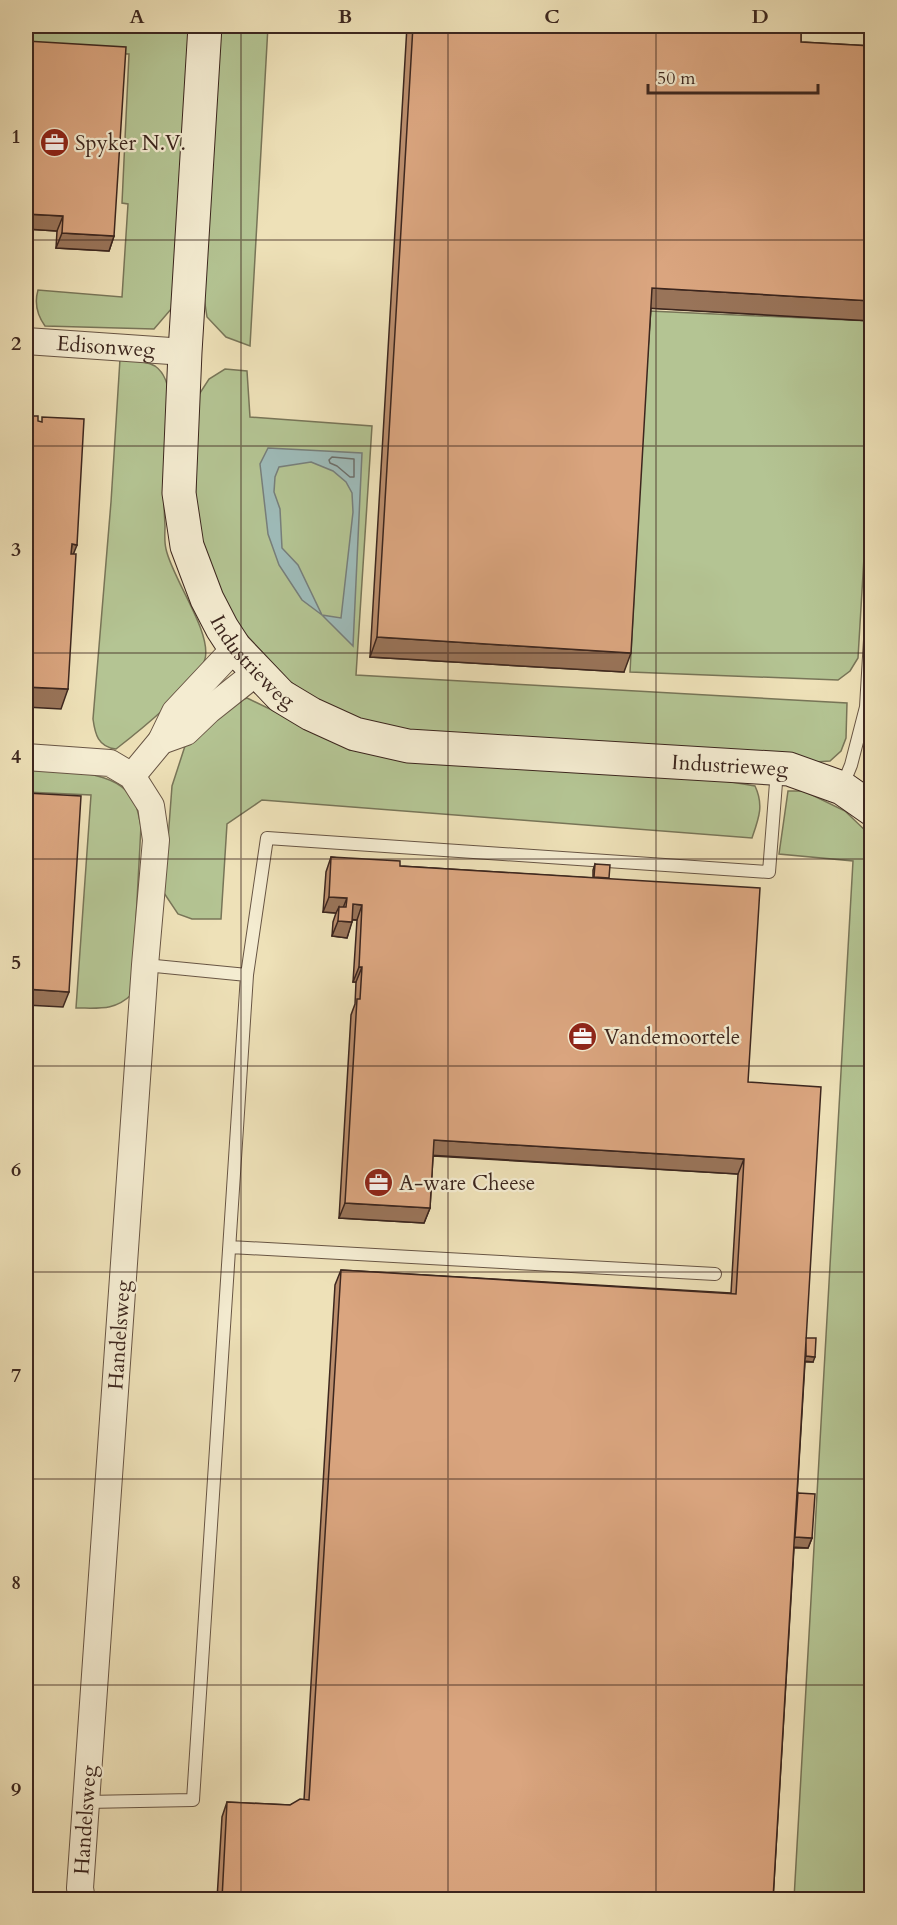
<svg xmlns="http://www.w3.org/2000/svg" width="897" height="1925" viewBox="0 0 897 1925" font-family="Cardo,serif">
<rect width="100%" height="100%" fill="#eee1b8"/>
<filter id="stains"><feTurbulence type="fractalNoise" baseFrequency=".00333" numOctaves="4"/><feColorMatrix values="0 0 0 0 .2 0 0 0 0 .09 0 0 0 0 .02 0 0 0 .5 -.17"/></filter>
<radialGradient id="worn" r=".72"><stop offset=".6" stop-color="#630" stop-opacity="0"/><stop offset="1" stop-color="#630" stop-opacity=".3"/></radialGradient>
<!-- green -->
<path fill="#b4c493" stroke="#787558" stroke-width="1.5" d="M26,26H192L172,308L154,329L45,326C37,315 34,304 38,290L122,297L128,204L122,203L129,54L26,51Z
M219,26H268L250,346L226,337L207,317L201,278Z
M649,311L871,321V440L858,658L850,671L838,680L630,672Z
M120,359C131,360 145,360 155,366C181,384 166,444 164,471C163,489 164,508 165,526C165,533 164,541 166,549C172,578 212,632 205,659C198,684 138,732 116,749C98,747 95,734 93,719L111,502Z
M225,369L247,371L250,417L372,426L356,675L847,703L846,738L841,751L830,761L816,762L376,727L330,710L288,680L238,626L210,571L195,515L198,396L209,379Z
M247,698L355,750L702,777L755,786C764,805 759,818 752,838L262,800L227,824L221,919H192L178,914L164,893L172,786L185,746L226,706Z
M26,770C59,772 119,767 135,803C138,810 139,818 141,826L132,994C115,1011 99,1008 76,1008L91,795L26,792Z
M788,791H804L845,811L871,836L872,1786L865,1899H794L853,861L779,854Z"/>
<!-- water -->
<path fill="#9ebbb9" stroke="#777f7b" stroke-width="1.5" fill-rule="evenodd" d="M268,448L362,453L353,646L322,615L302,600L279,565L268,534L260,464ZM311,462L333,471L346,482L352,493L353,512L341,618L322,615L298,565L282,548L280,509L274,492L275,477L279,467Z"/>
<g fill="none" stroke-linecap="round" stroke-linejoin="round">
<!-- shore -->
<path stroke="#6d706c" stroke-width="1.5" d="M332,457L354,459V477H350L337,466L330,463L329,460Z"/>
<defs>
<path id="lane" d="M842,787L851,765L866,707L872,606
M247,975L267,838L769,872L777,770
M230,1247L715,1274
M86,1802L193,1800L247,975L145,965"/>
<g id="street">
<path id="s1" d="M26,341L185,352"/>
<path d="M161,741L186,732L209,710L257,672"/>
<path d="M26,757L110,763L132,776L151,806L156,840L145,965L80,1888L82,1900"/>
<path d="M132,776L161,741L175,712L235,648"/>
</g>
<g id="secondary">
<path id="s2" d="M205,26L185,352L179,493L187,546L207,599L222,628L235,648L281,696L311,714L355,734L408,746L789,769L842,788L872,809"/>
</g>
</defs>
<!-- lane casing -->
<use href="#lane" stroke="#685544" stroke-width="14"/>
<!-- street casing -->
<use href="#street" stroke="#685544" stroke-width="28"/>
<!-- secondary casing -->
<use href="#secondary" stroke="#3c261e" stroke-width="35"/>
<!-- lane -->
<use href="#lane" stroke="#f4ecd1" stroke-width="12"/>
<!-- street -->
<use href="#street" stroke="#f4ecd1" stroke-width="26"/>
<!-- secondary -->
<use href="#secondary" stroke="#f4ecd1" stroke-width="33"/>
</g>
<!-- wall -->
<path fill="#bb8e6d" stroke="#3c261e" stroke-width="1.5" d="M407,26H801V42L872,46V321L651,308L624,672L370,657Z
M26,41L114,236L109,251L56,248L57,231L26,229Z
M331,857L400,866L593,878V870L595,864L609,879L748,1082L806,1339L813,1362H805L797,1496L798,1493L812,1538L808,1548H794L773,1899H217L222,1817L227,1802L290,1805L304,1800L335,1285L341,1270L731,1293L738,1174L433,1156L430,1208L424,1223L339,1218L351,1015L355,1004L356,982H353L357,920H352L347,938L332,936L333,922L336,913L323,912L326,872Z"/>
<!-- shaded-wall -->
<path fill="#997459" stroke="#3c261e" stroke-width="1.5" d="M26,214L63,216L57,231L26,229Z
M62,233L114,236L109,251L56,248Z
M652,288L872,301V321L645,308Z
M72,544L77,545L69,565Z
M377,637L631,653L624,672L370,657Z
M26,687L68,689L61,709L26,707Z
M329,897L347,898L341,913L339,907L336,913L323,912Z
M353,904L362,905L357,920L348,919Z
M338,921L352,922L347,938L332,936Z
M359,967H362L356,982H353Z
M26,989L69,992L63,1007L26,1005Z
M434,1140L744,1159L738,1174L428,1155Z
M345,1203L430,1208L424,1223L339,1218Z
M806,1356L815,1357L813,1362L804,1361Z
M795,1537L812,1538L808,1548L792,1547Z"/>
<!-- building -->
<path fill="#daa57f" stroke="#3c261e" stroke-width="1.5" d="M413,26H801V42L872,46V301L652,288L631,653L377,637Z
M26,41L126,47L114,236L62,233L63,216L26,214Z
M26,416H38V421L42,422V417L84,419L77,545L72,544L71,554H76L68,689L26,687Z
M26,793L81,796L69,992L26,989Z
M331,857L400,861V866L760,888L748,1082L821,1087L773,1899H222L227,1802L290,1805L300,1799L309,1800L341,1270L736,1294L744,1159L434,1140L430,1208L345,1203L357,999H360L362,967H359L362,905L353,904L352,922L338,921L339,907H346L347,898L329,897Z
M595,864L610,865L609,878L594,877Z
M806,1338H816L815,1357L806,1356Z
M798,1493L815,1494L812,1538L795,1537Z
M26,1637H30L26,1722Z"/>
<!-- grid -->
<path fill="none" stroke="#3c261e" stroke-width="1.5" stroke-opacity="0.55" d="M241,26V1900M448,26V1900M656,26V1900M26,240H872M26,446H872M26,653H872M26,859H872M26,1066H872M26,1272H872M26,1479H872M26,1685H872"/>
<!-- icons -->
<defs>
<symbol id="office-disc" viewBox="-11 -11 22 22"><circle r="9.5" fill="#8f2418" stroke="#f4ecd1"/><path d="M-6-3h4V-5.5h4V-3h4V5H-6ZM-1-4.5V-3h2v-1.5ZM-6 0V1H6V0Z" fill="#fff"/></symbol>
</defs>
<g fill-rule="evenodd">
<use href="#office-disc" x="38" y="126" width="33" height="33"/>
<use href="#office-disc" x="566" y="1020" width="33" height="33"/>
<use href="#office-disc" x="362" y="1166" width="33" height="33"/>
</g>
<g text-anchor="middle" stroke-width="4.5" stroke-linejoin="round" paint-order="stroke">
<!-- poi labels -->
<g font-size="21" fill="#3c261e" stroke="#f4ecd1" text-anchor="start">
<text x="75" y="150">Spyker N.V.</text>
<text x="604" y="1044">Vandemoortele</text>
<text x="399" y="1190">A-ware Cheese</text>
</g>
<!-- street labels -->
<g font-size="21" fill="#3c261e" stroke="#f4ecd1">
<text dy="7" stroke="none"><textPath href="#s1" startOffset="80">Edisonweg</textPath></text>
<text dy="7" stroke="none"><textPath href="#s2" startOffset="656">Industrieweg</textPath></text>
<text dy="7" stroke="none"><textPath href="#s2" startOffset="1161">Industrieweg</textPath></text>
<text transform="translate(119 1335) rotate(-86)" y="7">Handelsweg</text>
<text transform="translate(85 1820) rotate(-86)" y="7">Handelsweg</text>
</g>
</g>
<!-- margin -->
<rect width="897" height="1925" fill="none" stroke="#eee1b8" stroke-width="66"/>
<!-- scale -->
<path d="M648 84v9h170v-9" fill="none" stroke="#3c261e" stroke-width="3"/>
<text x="657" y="84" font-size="18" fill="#3c261e" stroke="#f4ecd1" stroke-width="4.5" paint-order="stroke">50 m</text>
<rect x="33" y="33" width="831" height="1859" fill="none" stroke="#3c261e" stroke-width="2"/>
<g font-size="20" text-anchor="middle" font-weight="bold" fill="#3c261e">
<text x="137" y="23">A</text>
<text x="345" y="23">B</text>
<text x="552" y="23">C</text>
<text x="760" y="23">D</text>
<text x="16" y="143">1</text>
<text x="16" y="350">2</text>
<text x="16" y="556">3</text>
<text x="16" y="763">4</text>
<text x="16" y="969">5</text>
<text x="16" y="1176">6</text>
<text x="16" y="1382">7</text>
<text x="16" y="1589">8</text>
<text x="16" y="1796">9</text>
</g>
<rect width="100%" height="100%" filter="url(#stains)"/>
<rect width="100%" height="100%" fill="url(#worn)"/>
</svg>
